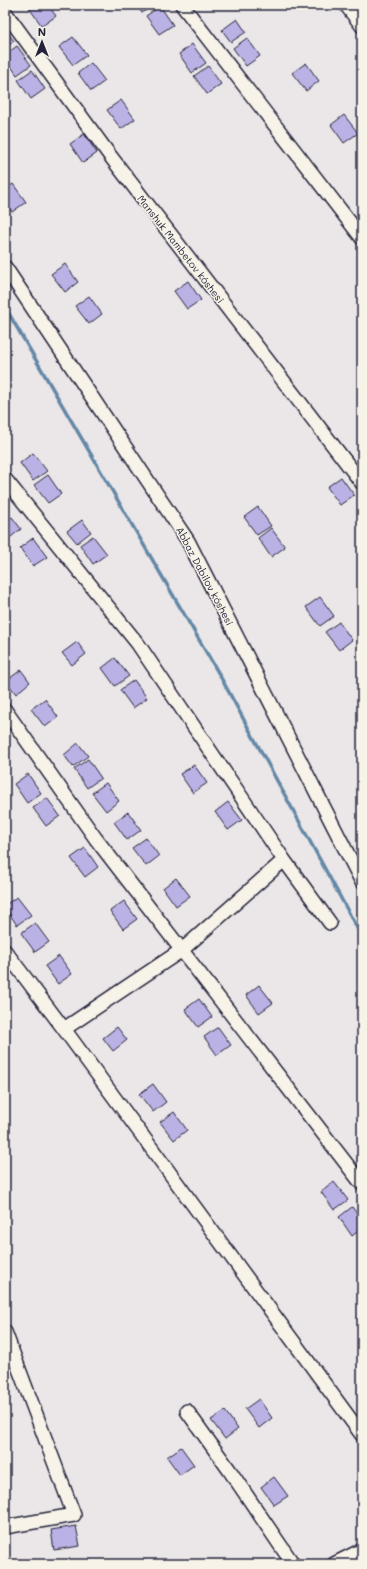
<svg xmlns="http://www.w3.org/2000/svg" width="367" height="1569" viewBox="0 0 367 1569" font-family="Mali,sans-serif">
<rect width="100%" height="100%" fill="#ebe6e7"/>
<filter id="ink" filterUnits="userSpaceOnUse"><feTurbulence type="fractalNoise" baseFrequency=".025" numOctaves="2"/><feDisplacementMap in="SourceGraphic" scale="8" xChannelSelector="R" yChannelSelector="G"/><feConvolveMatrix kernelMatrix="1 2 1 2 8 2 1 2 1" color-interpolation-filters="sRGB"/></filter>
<g filter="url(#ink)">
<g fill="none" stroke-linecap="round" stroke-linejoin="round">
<!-- stream -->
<path stroke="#6388a7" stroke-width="3.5" d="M5,307L219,674L362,937"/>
</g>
<!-- building -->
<path fill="#bab2e4" stroke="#22223b" d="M33,5H48L56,16L42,26L29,8Z
M136,5H153L142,13Z
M160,6L173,25L159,34L146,16Z
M237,19L246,32L231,42L222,30Z
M5,30L14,41L5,48Z
M73,37L87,55L73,65L59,47Z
M247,38L260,56L246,66L233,48Z
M192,44L206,63L192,73L179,54Z
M17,46L31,65L17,75L5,58V55Z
M91,63L105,81L91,91L78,73Z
M306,63L319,81L306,91L292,73Z
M208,66L221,84L207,94L194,76Z
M32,70L45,89L31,99L18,80Z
M121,100L135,119L121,129L107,110Z
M344,115L358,133L344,143L331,125Z
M84,134L97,153L83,163L70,144Z
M13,184L26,202L12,212L5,202V189Z
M65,264L78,282L65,292L51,274Z
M188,281L201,300L187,309L174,291Z
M89,296L102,314L89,324L75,306Z
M33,453L47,471L33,481L20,463Z
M48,475L61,494L48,503L34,485Z
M341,477L354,495L340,505L327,487Z
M258,507L271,526L257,535L244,517Z
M12,517L21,529L7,540L5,538V522Z
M82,520L91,532L77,543L67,531Z
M271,528L285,547L271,557L258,538Z
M93,536L107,554L93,564L80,545Z
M33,538L47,557L33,566L20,548Z
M320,597L334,616L320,626L306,607Z
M339,622L352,640L339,650L325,632Z
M77,642L86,654L72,665L62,653Z
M115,658L129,676L115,686L102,668Z
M21,670L30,682L16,694L6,681Z
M134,680L147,698L133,708L120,690Z
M45,699L58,717L45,727L31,709Z
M78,743L88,756L73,767L64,755Z
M88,759L101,778L87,788L74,769Z
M194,765L207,783L193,793L180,774Z
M28,774L41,793L27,803L14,784Z
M106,783L119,801L106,811L92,793Z
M47,798L60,816L46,826L33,808Z
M228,802L242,820L228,830L215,812Z
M128,812L141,830L127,840L114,822Z
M146,838L159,856L146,866L132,848Z
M85,848L98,867L85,877L71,858Z
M176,878L190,896L176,906L163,888Z
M17,897L31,915L17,925L5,908V905Z
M124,901L137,919L123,929L110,911Z
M35,923L49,942L35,952L21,933Z
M59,956L72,974L58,984L45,966Z
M259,985L273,1003L259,1013L246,995Z
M199,999L212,1017L198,1027L185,1009Z
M117,1027L127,1040L113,1051L103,1038Z
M218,1027L231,1045L217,1055L204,1037Z
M153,1084L166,1102L153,1112L139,1094Z
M174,1112L187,1130L174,1140L160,1122Z
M334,1182L348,1200L334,1210L321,1192Z
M352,1207L362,1220V1228L352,1236L339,1217Z
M259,1399L272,1418L259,1428L245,1409Z
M225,1411L238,1429L225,1439L211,1420Z
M181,1447L194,1465L180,1475L167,1457Z
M274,1477L288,1496L274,1505L261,1487Z
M76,1526L80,1546L54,1550L51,1530Z"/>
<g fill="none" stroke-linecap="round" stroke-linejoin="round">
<defs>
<path id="street" d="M182,5L362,238
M346,5L362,26
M5,12L111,157L362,483
M5,267L188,541L362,882
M5,479L138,644L284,860L330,923
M5,710L96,839L362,1184
M5,951L64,1029L362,1435
M64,1029L182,950L284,860
M5,1332L74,1515L5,1527
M187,1411L230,1471L293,1564
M334,1564L362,1550"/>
</defs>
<!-- street casing -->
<use href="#street" stroke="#22223b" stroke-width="16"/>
<!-- street -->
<use href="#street" stroke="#f7f3e8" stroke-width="13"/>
</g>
</g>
<g text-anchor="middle" stroke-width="3" stroke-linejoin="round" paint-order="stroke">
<!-- street labels -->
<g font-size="10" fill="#22223b" stroke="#f7f3e8">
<text transform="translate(181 249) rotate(52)" y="4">Manshuk Mambetov kóshesi</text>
<text transform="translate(205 576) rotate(62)" y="4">Abbaz Dabilov kóshesi</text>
</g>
</g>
<!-- margin -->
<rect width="367" height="1569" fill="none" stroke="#f7f3e8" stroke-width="20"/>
<rect x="10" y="10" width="347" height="1549" fill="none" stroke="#22223b" stroke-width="1.5" filter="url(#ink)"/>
<!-- north arrow -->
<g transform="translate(42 42)" stroke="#f7f3e8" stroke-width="3" paint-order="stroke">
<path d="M0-3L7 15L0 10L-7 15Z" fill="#22223b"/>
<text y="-6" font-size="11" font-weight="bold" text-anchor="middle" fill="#22223b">N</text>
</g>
</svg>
